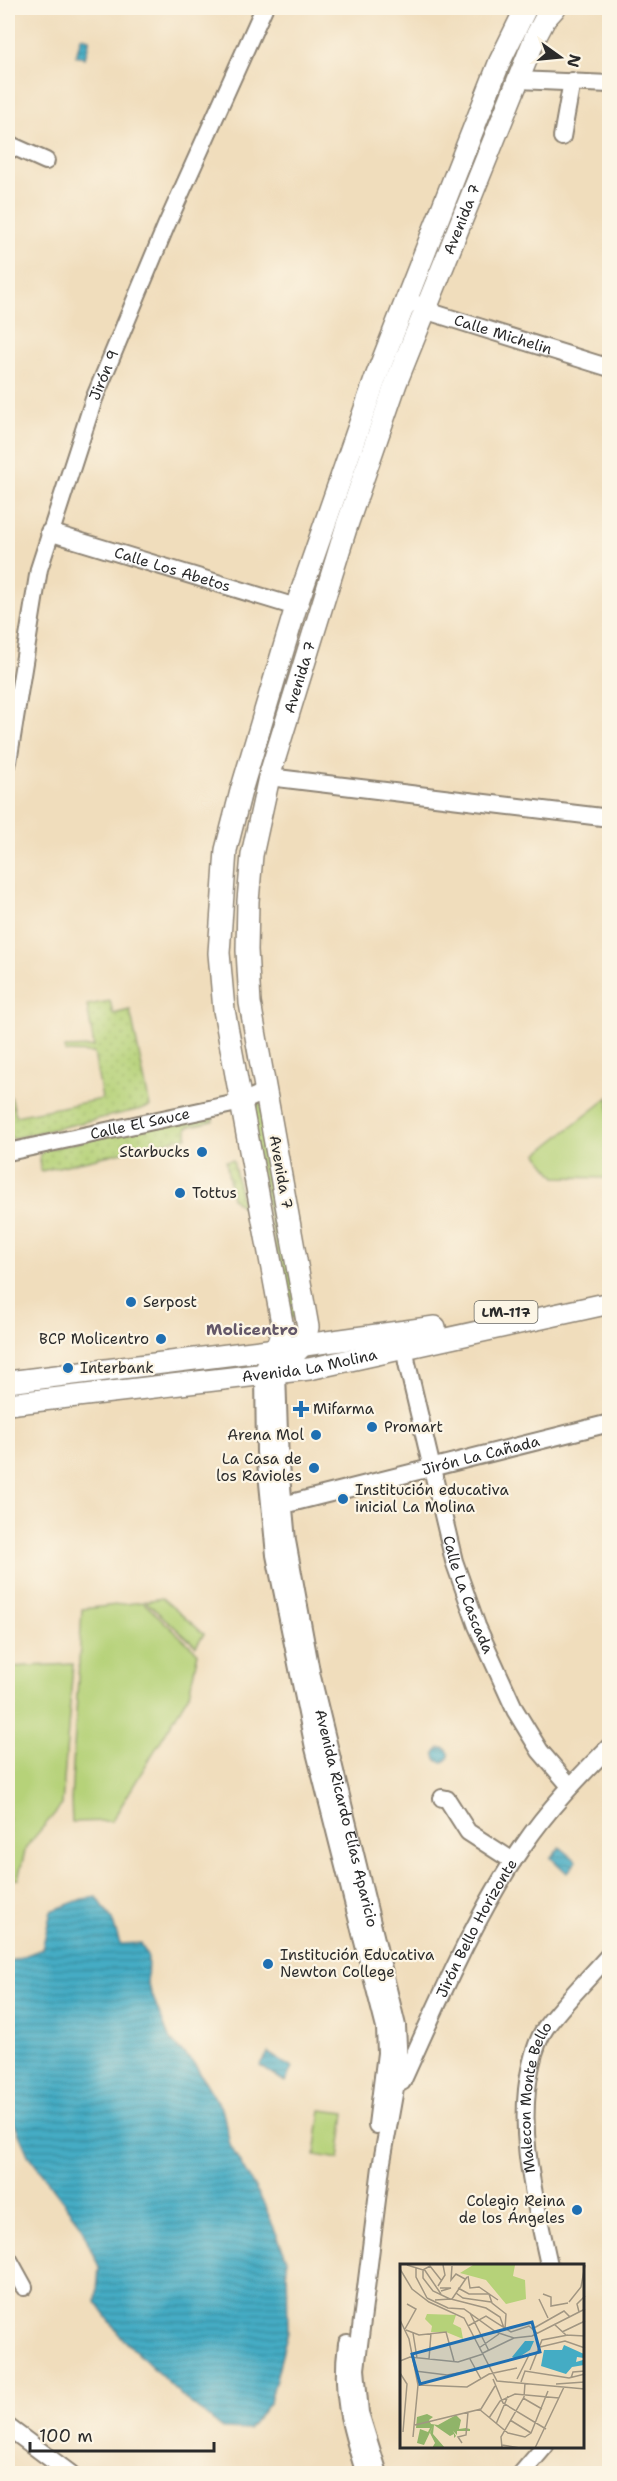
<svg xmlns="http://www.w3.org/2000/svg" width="617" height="2481" viewBox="0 0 617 2481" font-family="'Shantell Sans',sans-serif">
<defs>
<pattern id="garden-dots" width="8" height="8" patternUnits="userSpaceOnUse" patternTransform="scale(1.5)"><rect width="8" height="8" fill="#b6d279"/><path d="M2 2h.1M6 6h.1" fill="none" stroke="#9db469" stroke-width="1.8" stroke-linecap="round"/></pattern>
<pattern id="water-rules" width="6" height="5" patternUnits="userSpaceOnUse" patternTransform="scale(1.5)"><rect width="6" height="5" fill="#44acc4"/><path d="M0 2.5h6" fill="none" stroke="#398c9f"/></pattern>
</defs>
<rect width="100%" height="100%" fill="#fcf5e5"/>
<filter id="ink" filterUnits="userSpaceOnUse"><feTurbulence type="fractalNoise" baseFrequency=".0167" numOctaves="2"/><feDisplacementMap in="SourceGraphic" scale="12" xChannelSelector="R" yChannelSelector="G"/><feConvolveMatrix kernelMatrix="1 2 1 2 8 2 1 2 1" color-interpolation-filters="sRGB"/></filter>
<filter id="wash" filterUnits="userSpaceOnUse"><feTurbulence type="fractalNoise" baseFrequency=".008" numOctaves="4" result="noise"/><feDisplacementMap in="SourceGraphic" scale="24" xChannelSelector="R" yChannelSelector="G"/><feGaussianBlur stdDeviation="1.35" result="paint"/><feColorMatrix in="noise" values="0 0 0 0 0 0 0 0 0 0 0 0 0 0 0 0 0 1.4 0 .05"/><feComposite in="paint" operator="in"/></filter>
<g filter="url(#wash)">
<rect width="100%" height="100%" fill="#f0ddbc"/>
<!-- green -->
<path fill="#b6d279" stroke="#707e52" stroke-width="1.5" d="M609,1097V1178L556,1177L537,1154Z
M239,1362L240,1370L8,1396V1390Z
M162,1598L204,1634L196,1646L145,1601Z
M143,1602L198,1653L189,1694L112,1821L72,1822L71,1801L82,1609Z
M73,1664L62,1805L26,1847L18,1879L8,1880V1667Z
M321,2110L345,2113L339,2159L315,2155Z"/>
<!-- garden -->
<path fill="url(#garden-dots)" stroke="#707e52" stroke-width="1.5" d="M110,1001L113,1014L130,1010L150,1107L10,1139L8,1097H11L16,1116L102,1099L94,1053L65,1052V1048L94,1047L87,1005Z
M260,1099L300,1317L290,1318L248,1107H253Z
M212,1113L213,1121L187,1127V1137L41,1171L39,1158L43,1150Z
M233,1160L243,1208L232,1198L226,1161Z"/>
<!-- water -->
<path fill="url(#water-rules)" stroke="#386c78" stroke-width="1.5" d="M81,37L90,39L85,58L76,56Z
M435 1755a7 7 0 1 1 14 0a7 7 0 1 1-14 0Z
M560,1847L577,1861L567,1873L551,1858Z
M97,1897L112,1919L120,1944L141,1943L148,1958L147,1982L170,2040L195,2065L223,2111L230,2145L264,2204L287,2259L288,2332L270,2402L248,2430L223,2429L183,2397L121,2337L96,2302L99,2267L79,2222L28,2155L10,2113L8,2097V1962L42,1949L51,1911L82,1899Z
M268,2053L292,2068L285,2082L260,2066Z"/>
</g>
<g filter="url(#ink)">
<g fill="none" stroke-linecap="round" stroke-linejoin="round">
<defs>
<g id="minor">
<path d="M518,80L610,84"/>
<path d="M562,137L572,81"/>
<path d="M8,144L46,161"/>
<path id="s1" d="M417,304L424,310L610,368"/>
<path id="s2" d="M49,532L296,607"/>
<path id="s3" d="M8,762L39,569L94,399L166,226L264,8"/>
<path d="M269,777L610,818"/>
<path id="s4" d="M8,1152L242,1102L260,1094L265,1085"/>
<path id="s5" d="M403,1337L407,1363L454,1561L477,1626L515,1710L540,1751L570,1786"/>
<path id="s6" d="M277,1372L280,1465L287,1541L312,1677L397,2026L399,2066L381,2167L356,2369L360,2413L379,2474"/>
<path d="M264,1374L265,1452L275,1555L314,1748L385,2028L386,2053L377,2125"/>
<path id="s7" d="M283,1505L610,1423"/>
<path d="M442,1798L447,1799L468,1832L513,1861"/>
<path id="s8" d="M402,2082C437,2005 475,1915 523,1846C548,1809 578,1778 610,1746"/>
<path d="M8,2258L24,2287"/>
<path id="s9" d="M549,2265C535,2199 516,2132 531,2065C534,2052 538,2038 546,2027C565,2001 589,1978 610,1954"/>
<path d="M347,2343C340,2394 350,2426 365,2474"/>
<path d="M8,2427L71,2474"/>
<path d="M521,2474L545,2446"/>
</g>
<g id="major">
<path id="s10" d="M277,1372L304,1344L308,1327L250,1003L247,950L248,901L252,855L269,777L347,525L396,383L535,38L545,19L555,8"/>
<path d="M264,1374L276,1349L283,1328L224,1010L219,953L226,850L241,791L296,607L376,377L500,61L526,8"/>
<path d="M8,1382L276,1349L435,1327"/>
<path id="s11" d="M8,1404L309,1369L610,1303"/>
</g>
</defs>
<!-- minor casing -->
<use href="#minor" stroke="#8e8474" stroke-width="20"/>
<!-- major casing -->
<use href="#major" stroke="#8e8474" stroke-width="24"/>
<!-- minor -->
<use href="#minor" stroke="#fff" stroke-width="16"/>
<!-- major -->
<use href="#major" stroke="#fff" stroke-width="21"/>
</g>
</g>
<!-- markers -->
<g fill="#1f6fb2" stroke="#fcf5e5" stroke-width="2">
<circle cx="202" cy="1152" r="6"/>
<circle cx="180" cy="1193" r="6"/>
<circle cx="131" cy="1302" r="6"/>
<circle cx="161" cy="1339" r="6"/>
<circle cx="68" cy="1368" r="6"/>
<path d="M298 1400h6v6h6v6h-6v6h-6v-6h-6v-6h6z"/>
<circle cx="372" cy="1427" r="6"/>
<circle cx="316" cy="1435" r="6"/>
<circle cx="314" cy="1468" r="6"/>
<circle cx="343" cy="1499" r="6"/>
<circle cx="268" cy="1964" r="6"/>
<circle cx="577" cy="2210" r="6"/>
</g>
<g text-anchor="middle" stroke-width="4.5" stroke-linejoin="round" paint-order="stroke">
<!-- shield labels -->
<rect fill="#fcf5e5" stroke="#6a6863" stroke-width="1.5" x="474.5" y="1301" width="63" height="22" rx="4.5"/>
<g font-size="14" font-weight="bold" fill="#2b2b2b">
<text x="506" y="1317">LM-117</text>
</g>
<!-- street labels -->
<g font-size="15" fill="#2b2b2b" stroke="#fcf5e5">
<text dy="5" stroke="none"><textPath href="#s10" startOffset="1204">Avenida 7</textPath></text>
<text dy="5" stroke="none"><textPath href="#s1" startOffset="92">Calle Michelin</textPath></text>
<text dy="5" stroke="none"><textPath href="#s3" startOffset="400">Jirón 9</textPath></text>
<text dy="5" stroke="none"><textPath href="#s2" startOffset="129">Calle Los Abetos</textPath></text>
<text dy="5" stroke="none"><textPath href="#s10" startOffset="718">Avenida 7</textPath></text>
<text dy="5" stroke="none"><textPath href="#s4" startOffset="135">Calle El Sauce</textPath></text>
<text transform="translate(281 1172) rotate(80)" y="5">Avenida 7</text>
<text dy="5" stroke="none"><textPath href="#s11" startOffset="304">Avenida La Molina</textPath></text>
<text dy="5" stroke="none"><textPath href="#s7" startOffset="204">Jirón La Cañada</textPath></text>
<text dy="5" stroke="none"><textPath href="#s5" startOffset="266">Calle La Cascada</textPath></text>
<text dy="5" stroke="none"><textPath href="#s6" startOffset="453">Avenida Ricardo Elías Aparicio</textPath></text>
<text dy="5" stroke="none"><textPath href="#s8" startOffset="171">Jirón Bello Horizonte</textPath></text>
<text dy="5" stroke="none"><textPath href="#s9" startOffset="171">Malecon Monte Bello</textPath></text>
</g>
<!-- poi labels -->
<g font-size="15" fill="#2b2b2b" stroke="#fcf5e5" text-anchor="start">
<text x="190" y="1157" text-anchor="end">Starbucks</text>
<text x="192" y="1198">Tottus</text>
<text x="143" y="1307">Serpost</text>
<text x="149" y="1344" text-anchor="end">BCP Molicentro</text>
<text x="80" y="1373">Interbank</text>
<text x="313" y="1414">Mifarma</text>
<text x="384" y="1432">Promart</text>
<text x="304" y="1440" text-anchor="end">Arena Mol</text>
<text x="302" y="1464" text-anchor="end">La Casa de<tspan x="302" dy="17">los Ravioles</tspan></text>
<text x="355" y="1495">Institución educativa<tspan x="355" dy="17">inicial La Molina</tspan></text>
<text x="280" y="1960">Institución Educativa<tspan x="280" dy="17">Newton College</tspan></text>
<text x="565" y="2206" text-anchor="end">Colegio Reina<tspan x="565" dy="17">de los Ángeles</tspan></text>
</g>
<!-- neighbourhood labels -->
<g font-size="16" font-weight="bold" fill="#635768" stroke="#fcf5e5">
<text x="252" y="1335">Molicentro</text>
</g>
</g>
<!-- overview -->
<g transform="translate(400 2264)">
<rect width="184" height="184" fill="#f0ddbc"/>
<path d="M27,50L56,51L53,60L61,64L63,75L46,68H31L32,62L25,55Z" fill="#b6d279"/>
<path d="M27,150L33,153L29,156L31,160L38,161L56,151L61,156L59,165L66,164L70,165V167H57V171L53,167L56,172L54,174V170L50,172L34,161L33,170L45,184H32L35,179L30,169L33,162L24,181L17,179L20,165L28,168L30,164H16L17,153Z" fill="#90b469"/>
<path d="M73,1H115L113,12L125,16L126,35L106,40L86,16L60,9Z" fill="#b6d279"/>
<path d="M125,77H134L130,86L116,95L112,93ZM164,81L184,90V94L177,93L176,98L183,96L184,101L172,103L166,110L141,102L144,86H162Z" fill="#44acc4"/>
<path fill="none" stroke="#a19682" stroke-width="1.5" d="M7,1L23,6L30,2L41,16M52,2L51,16L56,10L65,15M16,4V13L27,34M0,5L12,25L29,38L64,54L97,117L185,125M24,5L41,30M23,6V14L33,27L50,35M68,12L70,24L79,23L98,36M38,22L45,11L43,1M40,24H51L41,27M58,24L69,30H89M56,29L63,34L91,38M89,30L92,39L106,50L105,65M143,30L151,33V42L168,39M27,34L48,44L64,45L96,68L114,74M52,35L67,13M139,35L148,54M35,36L51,35L86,44L100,53L104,64M169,38L181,23L185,1M179,48L177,40L185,32M70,49L89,87M0,56L9,75L18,121L13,173M154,60L166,71L185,72M68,62L86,52L111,68L129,62L137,69M134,64L164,47L170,53M5,65L16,45L7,40M6,66L19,71L46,68L54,97M162,68L185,57M13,69L17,94M140,83L165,77L185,84M79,84L99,70M83,89L114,74L132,72L185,45M29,95L31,69M70,95L81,115M0,97L10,93L58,98L83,90M130,106L142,76L168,71M15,107L47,111L76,106M0,109L7,120L3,168M171,114L173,108L185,107M93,115L103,139L146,165M117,115L130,89M121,118L125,107L169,114L185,110M156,120L185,118M18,121L67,123L89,110L117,104M123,134L142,145M79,145L108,169L125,173L131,169L148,127M89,154L100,137L115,130L159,134M110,156L131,169M96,160L108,132M15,161L81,145L95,122M62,179L58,173L66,171L68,148M102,181L120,184M102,184L101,173L124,133L125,119M135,184L164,123"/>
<path fill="#1f6fb2" fill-opacity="0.15" stroke="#1f6fb2" stroke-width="3" d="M132,58L140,88L20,120L12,90Z"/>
<rect width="184" height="184" fill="none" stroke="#2b2b2b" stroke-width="3"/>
</g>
<!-- margin -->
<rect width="617" height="2481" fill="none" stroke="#fcf5e5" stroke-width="30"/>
<!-- north arrow -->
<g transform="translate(560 57) rotate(105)" stroke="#fcf5e5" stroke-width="4.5" paint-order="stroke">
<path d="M0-4.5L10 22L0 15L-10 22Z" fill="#2b2b2b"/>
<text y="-9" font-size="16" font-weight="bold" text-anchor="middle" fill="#2b2b2b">N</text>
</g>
<!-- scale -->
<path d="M30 2442v9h184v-9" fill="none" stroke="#2b2b2b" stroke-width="3"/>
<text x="39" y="2442" font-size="18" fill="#2b2b2b" stroke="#fcf5e5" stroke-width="4.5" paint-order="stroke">100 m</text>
</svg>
